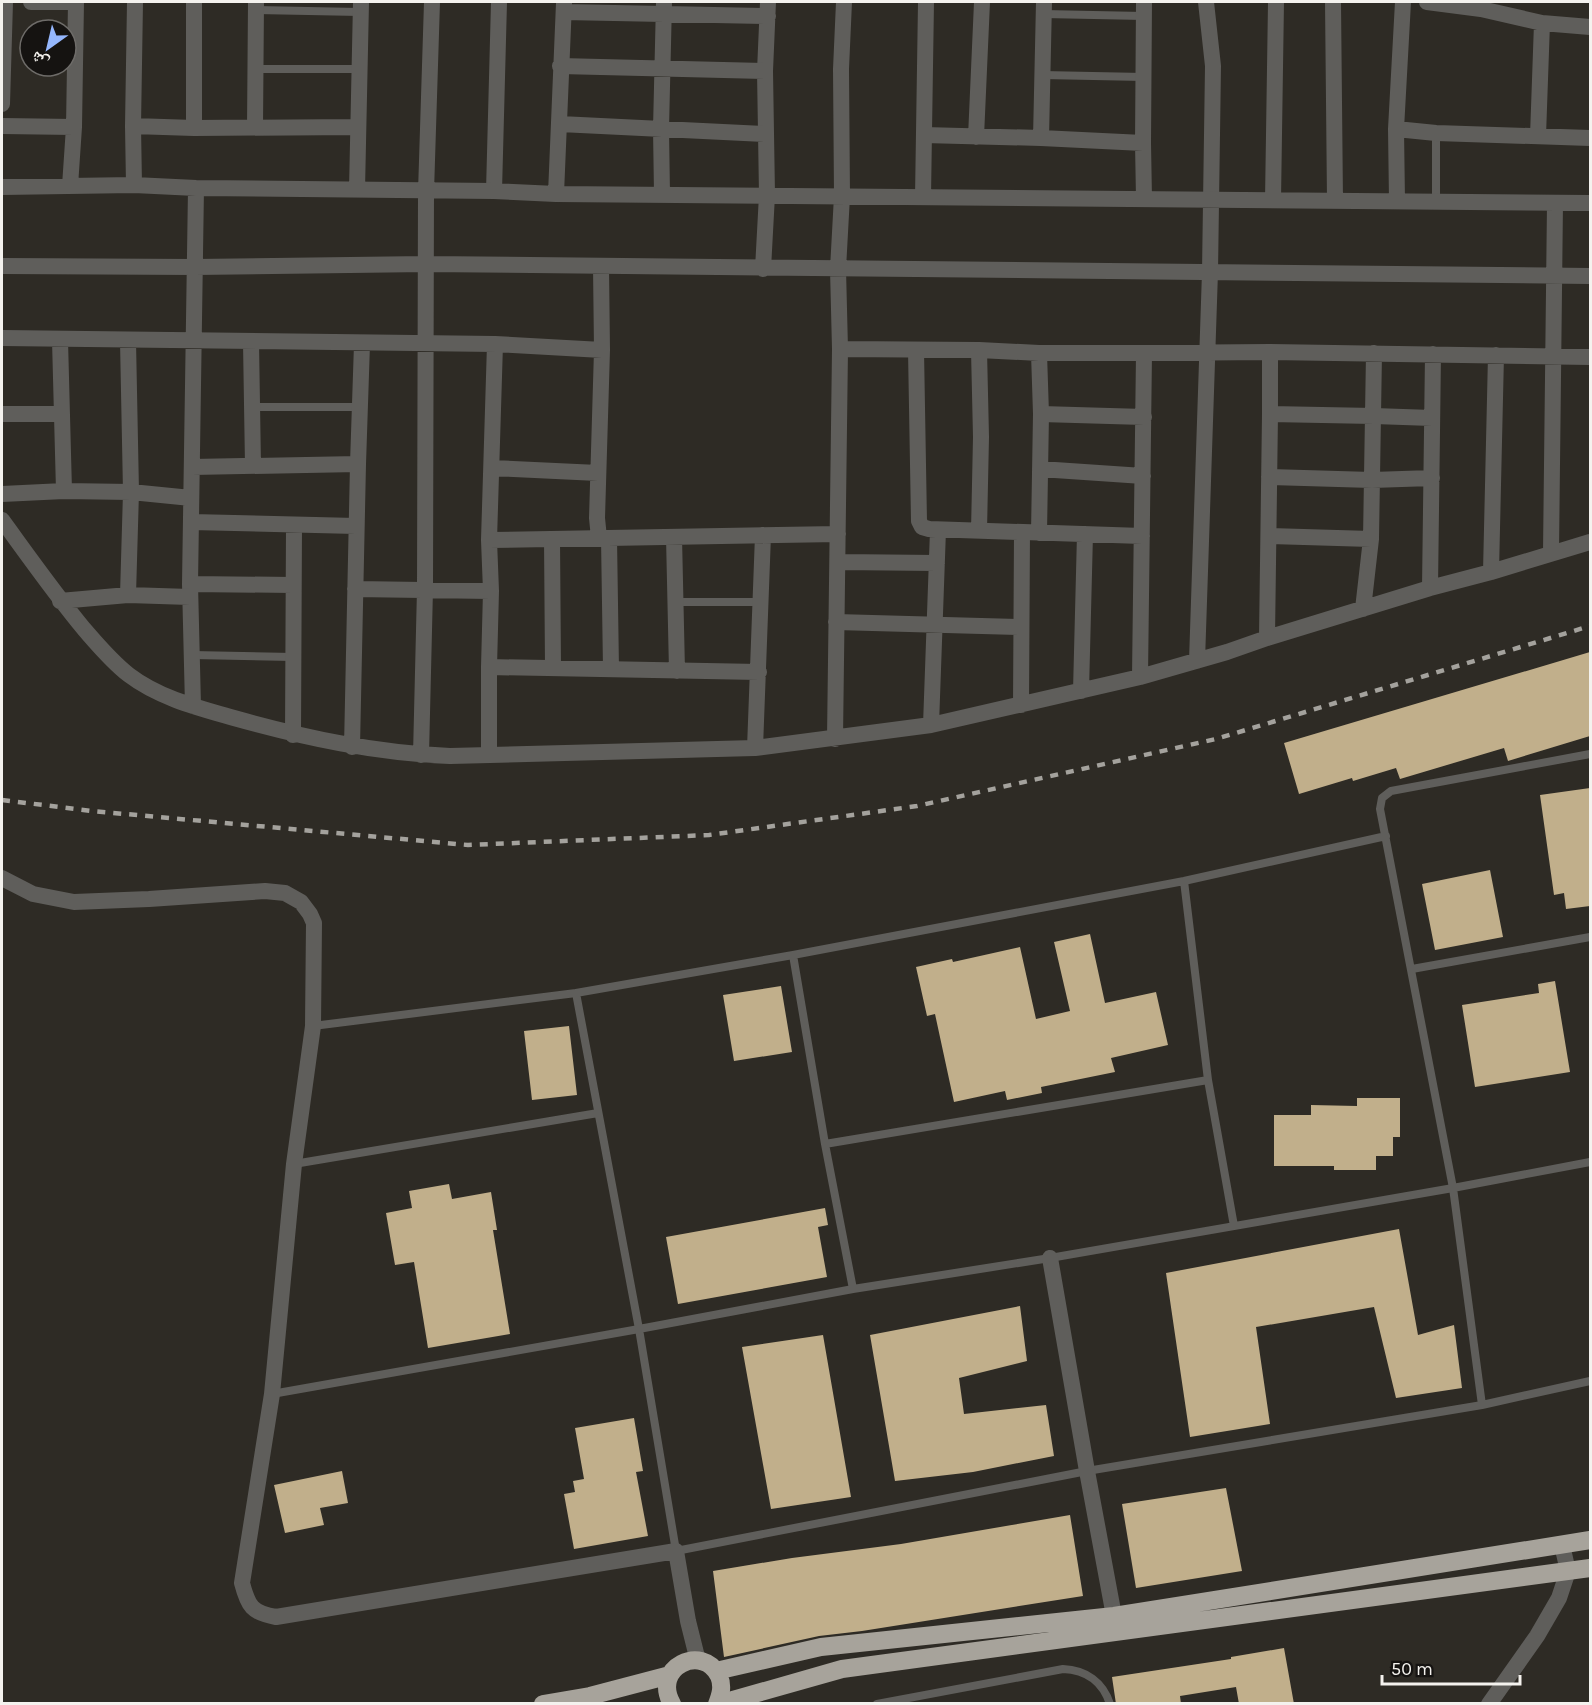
<svg xmlns="http://www.w3.org/2000/svg" width="1592" height="1705" viewBox="0 0 1592 1705" font-family="Karla,'Noto Naskh Arabic',sans-serif">
<rect width="100%" height="100%" fill="#2e2b25"/>
<!-- building -->
<path fill="#c1af8b" d="M1590,652V736L1508,761L1504,748L1400,779L1396,768L1353,781L1352,778L1299,794L1284,743Z
M1590,788V906L1566,909L1564,893L1554,895L1540,795Z
M1490,870L1503,937L1435,950L1422,884Z
M1090,934L1105,1003L1156,992L1168,1045L1111,1058L1115,1072L1041,1087L1042,1093L1007,1100L1005,1091L954,1102L935,1014L927,1016L916,967L952,959L953,962L1020,947L1036,1019L1070,1011L1054,942Z
M1555,981L1570,1072L1475,1087L1462,1005L1539,993L1538,984Z
M781,986L792,1052L734,1061L723,995Z
M569,1026L577,1095L532,1100L524,1031Z
M1357,1098H1400V1137H1393V1156H1376V1170H1334V1166H1274V1115H1311V1105L1357,1106Z
M449,1184L452,1199L491,1192L497,1230H493L510,1334L428,1348L414,1262L395,1265L386,1213L412,1208L409,1191Z
M825,1208L828,1225L818,1227L827,1277L678,1304L666,1237Z
M1399,1229L1418,1335L1454,1325L1462,1388L1396,1398L1374,1307L1256,1327L1270,1424L1190,1437L1166,1273Z
M1020,1306L1027,1361L959,1378L964,1414L1046,1405L1054,1456L973,1472L895,1481L870,1335Z
M823,1335L851,1497L771,1509L742,1347Z
M634,1418L643,1471L636,1472L648,1536L574,1549L564,1494L575,1492L573,1481L584,1479L575,1428Z
M342,1471L348,1503L320,1508L324,1525L285,1533L274,1485Z
M1226,1488L1242,1571L1136,1588L1122,1504Z
M1070,1515L1083,1596L862,1631L819,1636L724,1657L713,1571L792,1558L901,1544Z
M1284,1648L1294,1704H1239L1236,1687L1180,1696L1181,1704H1116L1112,1677L1231,1659V1657Z"/>
<g fill="none" stroke-linecap="round" stroke-linejoin="round">
<!-- lane -->
<path stroke="#5f5e5b" stroke-width="8" d="M256,10L360,12
M1043,14L1144,16
M255,69H359
M1042,75L1144,77
M1436,202V133
M251,407H360
M675,602H761
M192,655L293,657
M1184,881L1208,1080L1234,1226
M793,955L825,1144L853,1289
M1412,969L1590,937
M576,993L639,1329L676,1551L1087,1471L1482,1405L1590,1381
M313,1026L576,993L793,955L1184,881L1386,836
M825,1144L1208,1080
M294,1164L598,1113
M272,1394L639,1329L853,1289L1050,1258L1453,1188L1590,1162
M1482,1405L1453,1188L1380,809L1382,798L1391,791L1590,754
M877,1704L1063,1669C1086,1670 1103,1682 1110,1704"/>
<!-- street -->
<path stroke="#5f5e5b" stroke-width="16" d="M31,2H76
M1144,2L1143,143L1144,199
M1333,2L1335,201
M1427,2L1481,9L1542,23L1590,27
M564,12L768,16
M560,66L765,71
M2,104L5,2
M560,124L766,134
M2,126L74,127
M133,126L194,128L358,127
M255,127L256,2
M194,128V2
M1396,129L1436,133L1590,138
M924,135L1041,138L1143,143
M1538,136L1542,23
M976,137L982,2
M1041,138L1044,2
M134,185L133,126L135,2
M70,186L74,127L76,2
M2,187L134,185L196,188L494,191L556,194L1590,203
M357,190L361,2
M494,191L499,2
M556,194L564,3
M662,194L661,129L664,2
M923,197L926,2
M1273,200L1276,2
M1397,201L1396,129L1403,2
M2,266L195,267L426,264L1590,276
M763,269L767,195L765,71L768,2
M2,338L495,344L602,350
M60,340L64,491
M251,342L253,466
M840,349L979,350L1039,353H1144L1270,352L1590,357
M916,350L919,521L922,527L929,529L1142,536
M979,350L981,437L979,531
M1039,353L1041,414L1039,533
M2,414H62
M1041,414L1144,417
M1270,414L1374,416L1432,418
M192,467L358,464
M492,468L598,473
M1040,469L1143,476
M1269,477L1372,480L1432,478
M2,494L64,491L131,492L191,498
M2,520C29,557 55,594 84,629C98,645 112,662 129,675C159,698 199,708 234,718C306,738 375,753 450,756L755,748L931,725L1140,677L1227,652L1267,638L1430,588L1491,572L1590,542
M191,522L356,526
M1269,536L1371,539
M674,537L677,671
M599,538L597,518L602,350L601,267
M609,538L611,669
M552,539L553,668
M489,540L838,534
M1551,552L1555,203
M838,562L937,563
M1491,572L1496,355
M190,584L293,585
M1430,588L1433,354
M355,589L491,591
M128,595L131,492L128,341
M60,601L128,595L190,597
M1363,609L1371,539L1374,353
M836,622L1021,627
M1267,638L1270,414V352
M1197,661L1210,272L1213,66L1206,2
M489,667L759,672
M1140,677L1144,353
M1081,691L1085,534
M1021,705L1022,532
M193,706L190,584L196,188
M931,725L938,530
M293,735L294,526
M835,739L840,349L838,269L842,196L841,69L844,2
M352,747L358,464L362,344
M755,748L763,535
M489,754V667L491,591L489,540L495,344
M421,755L425,589L426,192L432,2
M2,878L33,894L74,902L149,899L265,891L285,893L301,902L310,914L314,923L313,1026L294,1164L272,1394L242,1583C248,1606 252,1613 276,1617L676,1551L688,1621L698,1661
M1050,1258L1087,1471L1114,1616
M1489,1704L1537,1636L1559,1598L1568,1571L1562,1545"/>
<!-- highway -->
<path stroke="#a7a39b" stroke-width="18" d="M716,1671L821,1647L1114,1616L1590,1540
M543,1704L590,1696L670,1675
M672,1704C651,1667 703,1643 719,1676C723,1686 721,1694 717,1704
M719,1704L842,1669L1590,1568"/>
<!-- rail -->
<path stroke="#a4a29d" stroke-width="4.5" stroke-dasharray="8 8" stroke-linecap="butt" d="M2,800L92,811L468,845L709,835L917,806L1216,739L1590,626"/>
</g>
<!-- border -->
<rect width="1592" height="1705" fill="none" stroke="#f4f2ee" stroke-width="6"/>
<!-- north arrow -->
<g transform="translate(48 48) rotate(214)"><circle r="28" fill="#151311" stroke="#6e6c69" stroke-width="1.5"/>
<path d="M0-4.5L10 22L0 15L-10 22Z" fill="#95b7fd"/>
<text y="-9" font-size="16" font-weight="bold" text-anchor="middle" fill="#f4f2ee">ش</text>
</g>
<!-- scale -->
<path d="M1382 1675v9h138v-9" fill="none" stroke="#f4f2ee" stroke-width="3"/>
<text x="1391" y="1675" font-size="18" fill="#f4f2ee" stroke="#151311" stroke-width="4.5" paint-order="stroke">50 m</text>
</svg>
